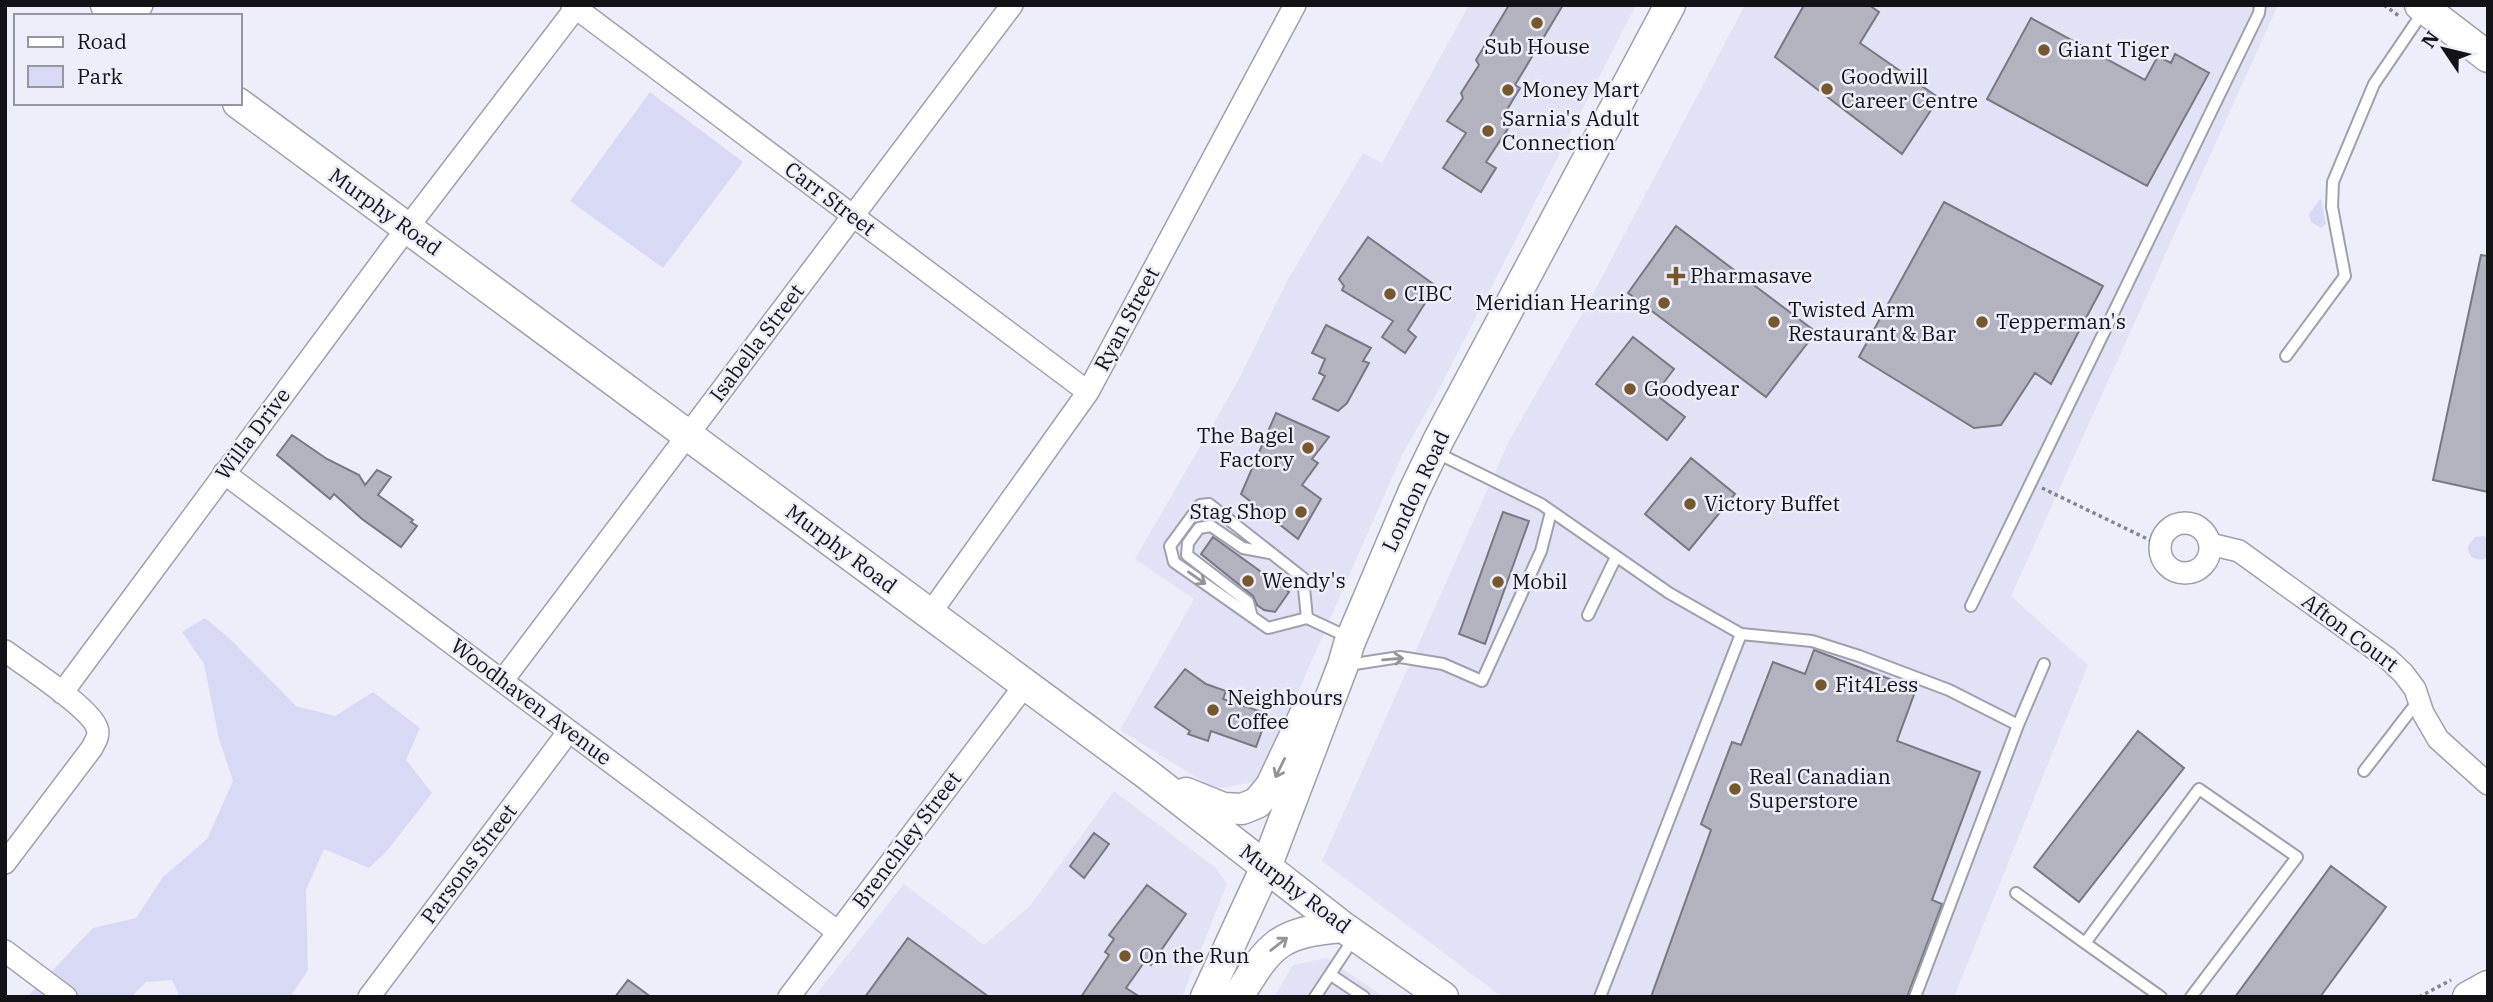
<svg xmlns="http://www.w3.org/2000/svg" width="2493" height="1002" viewBox="0 0 2493 1002" font-family="'IBM Plex Serif',serif">
<rect width="100%" height="100%" fill="#eeeefb"/>
<!-- built -->
<path fill="#e1e2f5" d="M1469,5H1636L1437,393L1402,455L1259,781L1215,789L1120,730L1194,599L1135,559L1239,379L1287,281L1363,153L1382,163Z
M1745,5H2278L2011,596L2088,665L1954,997H1502L1322,861L1509,441L1591,298Z
M1114,791L1216,868L1227,884L1182,997H814L904,884L984,945L1029,907Z
M1327,958L1384,997H1274L1293,965Z"/>
<!-- green -->
<path fill="#d8d9f4" d="M650,92L743,162L663,268L570,201Z
M2321,198L2326,224L2321,228L2311,222L2309,214Z
M2484,536L2488,539V557C2478,563 2467,558 2468,546L2475,537Z
M205,618L229,638L296,706L335,716L373,692L420,728L406,760L432,793L387,851L369,868L324,849L306,890L308,970L290,997H180L172,980L146,982L131,997H27L93,928L136,918L163,877L207,839L233,781L219,739L204,664L182,632Z"/>
<!-- building -->
<path fill="#b3b3bf" stroke="#787883" stroke-width="2" d="M1509,5H1563L1515,85L1520,88L1502,118L1511,124L1486,162L1496,168L1481,192L1443,168L1466,133L1447,121L1463,98L1461,93L1479,65L1476,60Z
M1804,5H1869L1879,12L1860,43L1939,98L1902,154L1775,57Z
M2031,18L2145,80L2158,56L2171,63L2175,54L2209,73L2147,186L1987,99Z
M1944,202L2103,286L2051,384L2035,373L2001,425L1974,428L1859,357Z
M1676,226L1816,332L1766,397L1628,293Z
M1368,237L1436,286L1408,330L1416,337L1405,353L1382,337L1393,321L1342,290L1344,286L1339,279Z
M2481,255L2488,256V492L2433,480Z
M1326,325L1371,348L1363,361L1369,363L1347,403L1338,411L1313,399L1325,376L1319,373L1325,359L1312,353Z
M1633,337L1674,369L1655,394L1685,417L1667,440L1596,384Z
M1276,413L1329,437L1312,459L1318,463L1302,485L1321,499L1298,539L1241,494Z
M292,435L327,459L359,475L365,485L377,470L391,477L378,495L413,520L411,522L417,526L401,547L362,519L334,494L330,499L277,455Z
M1691,458L1735,494L1689,550L1645,514Z
M1503,512L1529,521L1485,644L1459,634Z
M1213,537L1289,592L1275,612L1264,610L1257,605L1253,596L1201,554Z
M1814,650L1916,689L1897,741L1980,772L1932,900L1942,904L1907,997H1651L1711,830L1701,824L1732,742L1741,745L1773,662L1805,674Z
M1185,669L1206,684L1226,691L1223,699L1268,714L1256,747L1211,731L1208,741L1188,734L1190,731L1155,707Z
M2138,731L2184,768L2079,902L2034,867Z
M1094,833L1109,844L1084,878L1070,866Z
M2331,866L2386,907L2320,997H2235Z
M1147,885L1186,914L1151,965L1145,961L1126,988L1140,997H1081L1109,955L1105,952L1114,939L1109,935Z
M908,938L989,997H865Z
M628,980L651,997H615Z"/>
<g fill="none" stroke-linecap="round" stroke-linejoin="round">
<defs>
<path id="lane" d="M2286,356L2345,276L2332,207L2333,182L2374,84L2425,9
M1435,452L1541,504L1669,593L1741,634L1600,997
M1971,606L2259,13L2260,5
M1588,615L1616,557
M1252,617L1248,602L1187,555L1188,543L1199,528L1211,526L1243,548L1270,553
M1307,618L1303,578L1209,504L1200,505L1170,546L1174,562L1268,628L1307,618L1350,638
M1741,634L1812,641L1859,656L1949,690L2018,725
M1348,665L1400,657L1443,664L1482,681L1541,551L1551,512
M2364,771L2418,701
M2016,893L2085,943
M1331,975L1364,997
M1315,997L1354,938
M1915,997L2018,725L2044,664
M2161,997L2085,943L2199,789L2297,857L2191,997"/>
<path id="street" d="M572,5L1088,392
M135,16L142,5
M224,473L838,932
M2160 548a25 25 0 1 1 50 0a25 25 0 1 1-50 0Z
M2210,544L2239,551L2387,658L2403,673L2415,689L2423,713L2438,739L2488,784
M929,615L1088,392L1295,5
M5,651C24,665 91,708 97,728C100,735 95,742 92,748L5,863
M503,680L1012,5
M62,693L392,248L578,5
M5,951L66,997
M369,997L569,731
M789,997L1025,685"/>
<path id="secondary" d="M106,5L119,16
M2420,5L2488,57
M238,103L1148,775L1343,927L1443,997
M1186,793L1223,808L1242,809L1257,803L1271,786L1307,710
M1206,997L1266,867L1343,665L1349,644L1413,493L1439,439L1670,5
M1238,997C1270,943 1280,932 1343,927
M2468,997L2488,986"/>
</defs>
<!-- lane casing -->
<use href="#lane" stroke="#9fa0ac" stroke-width="14"/>
<!-- street casing -->
<use href="#street" stroke="#9fa0ac" stroke-width="24"/>
<!-- secondary casing -->
<use href="#secondary" stroke="#9fa0ac" stroke-width="33"/>
<!-- path -->
<path stroke="#84848d" stroke-width="3.5" stroke-dasharray="3.5 3.5" stroke-linecap="butt" d="M2384,5L2399,16
M2042,488L2160,545
M2419,997L2451,980"/>
<!-- lane -->
<use href="#lane" stroke="#fff" stroke-width="10"/>
<!-- street -->
<use href="#street" stroke="#fff" stroke-width="21"/>
<!-- secondary -->
<use href="#secondary" stroke="#fff" stroke-width="30"/>
</g>
<!-- one-way arrows -->
<defs><path id="oneway-shaft" d="M-6 0H5M1.5-3L5.5 0L1.5 3" fill="none" stroke-width="1.6" stroke-linecap="round" stroke-linejoin="round" transform="scale(1.75)"/></defs>
<g stroke="#959597">
<use href="#oneway-shaft" transform="translate(1197 578) rotate(35)"/>
<use href="#oneway-shaft" transform="translate(1393 659) rotate(-5)"/>
<use href="#oneway-shaft" transform="translate(1280 768) rotate(116)"/>
<use href="#oneway-shaft" transform="translate(1279 944) rotate(-38)"/>
</g>
<!-- markers -->
<g fill="#76582c" stroke="#eeeefb" stroke-width="2.5">
<circle cx="1537" cy="23" r="7"/>
<circle cx="2044" cy="50" r="7"/>
<circle cx="1827" cy="89" r="7"/>
<circle cx="1508" cy="90" r="7"/>
<circle cx="1488" cy="131" r="7"/>
<path d="M1672.5 265.5h7v7h7v7h-7v7h-7v-7h-7v-7h7z"/>
<circle cx="1390" cy="294" r="7"/>
<circle cx="1664" cy="303" r="7"/>
<circle cx="1774" cy="322" r="7"/>
<circle cx="1982" cy="322" r="7"/>
<circle cx="1630" cy="389" r="7"/>
<circle cx="1308" cy="448" r="7"/>
<circle cx="1690" cy="504" r="7"/>
<circle cx="1301" cy="512" r="7"/>
<circle cx="1248" cy="581" r="7"/>
<circle cx="1498" cy="582" r="7"/>
<circle cx="1821" cy="685" r="7"/>
<circle cx="1213" cy="710" r="7"/>
<circle cx="1735" cy="789" r="7"/>
<circle cx="1125" cy="956" r="7"/>
</g>
<g text-anchor="middle" stroke-width="5" stroke-linejoin="round" paint-order="stroke">
<!-- poi labels -->
<g font-size="21" fill="#131317" stroke="#eeeefb" text-anchor="start">
<text x="1537" y="54" text-anchor="middle">Sub House</text>
<text x="2058" y="57">Giant Tiger</text>
<text x="1841" y="84">Goodwill<tspan x="1841" dy="24">Career Centre</tspan></text>
<text x="1522" y="97">Money Mart</text>
<text x="1502" y="126">Sarnia's Adult<tspan x="1502" dy="24">Connection</tspan></text>
<text x="1690" y="283">Pharmasave</text>
<text x="1404" y="301">CIBC</text>
<text x="1650" y="310" text-anchor="end">Meridian Hearing</text>
<text x="1788" y="317">Twisted Arm<tspan x="1788" dy="24">Restaurant &amp; Bar</tspan></text>
<text x="1996" y="329">Tepperman's</text>
<text x="1644" y="396">Goodyear</text>
<text x="1294" y="443" text-anchor="end">The Bagel<tspan x="1294" dy="24">Factory</tspan></text>
<text x="1704" y="511">Victory Buffet</text>
<text x="1287" y="519" text-anchor="end">Stag Shop</text>
<text x="1262" y="588">Wendy's</text>
<text x="1512" y="589">Mobil</text>
<text x="1835" y="692">Fit4Less</text>
<text x="1227" y="705">Neighbours<tspan x="1227" dy="24">Coffee</tspan></text>
<text x="1749" y="784">Real Canadian<tspan x="1749" dy="24">Superstore</tspan></text>
<text x="1139" y="963">On the Run</text>
</g>
<!-- street labels -->
<g font-size="21" fill="#131317" stroke="#eeeefb">
<text transform="translate(830 199) rotate(37)" y="7">Carr Street</text>
<text transform="translate(385 212) rotate(36)" y="7">Murphy Road</text>
<text transform="translate(1127 319) rotate(-62)" y="7">Ryan Street</text>
<text transform="translate(757 343) rotate(-53)" y="7">Isabella Street</text>
<text transform="translate(253 434) rotate(-53)" y="7">Willa Drive</text>
<text transform="translate(1416 491) rotate(-65)" y="7">London Road</text>
<text transform="translate(841 549) rotate(37)" y="7">Murphy Road</text>
<text transform="translate(2350 633) rotate(37)" y="7">Afton Court</text>
<text transform="translate(531 702) rotate(37)" y="7">Woodhaven Avenue</text>
<text transform="translate(907 840) rotate(-53)" y="7">Brenchley Street</text>
<text transform="translate(469 864) rotate(-53)" y="7">Parsons Street</text>
<text transform="translate(1295 889) rotate(37)" y="7">Murphy Road</text>
</g>
</g>
<!-- border -->
<rect width="2493" height="1002" fill="none" stroke="#131317" stroke-width="14"/>
<!-- legend -->
<rect x="14" y="14" width="228" height="91" fill="#eeeefb" stroke="#9696a0" stroke-width="2"/>
<rect x="28" y="37" width="35" height="10" fill="#ffffff" stroke="#9696a0" stroke-width="2"/>
<text x="77" y="49" font-size="21" fill="#131317">Road</text>
<rect x="28" y="66" width="35" height="21" fill="#d8d9f4" stroke="#9696a0" stroke-width="2"/>
<text x="77" y="84" font-size="21" fill="#131317">Park</text>
<!-- north arrow -->
<g transform="translate(2444 49) rotate(305)" stroke="#eeeefb" stroke-width="5" paint-order="stroke">
<path d="M0-5L12 26L0 18L-12 26Z" fill="#131317"/>
<text y="-10" font-size="19" font-weight="bold" text-anchor="middle" fill="#131317">N</text>
</g>
</svg>
